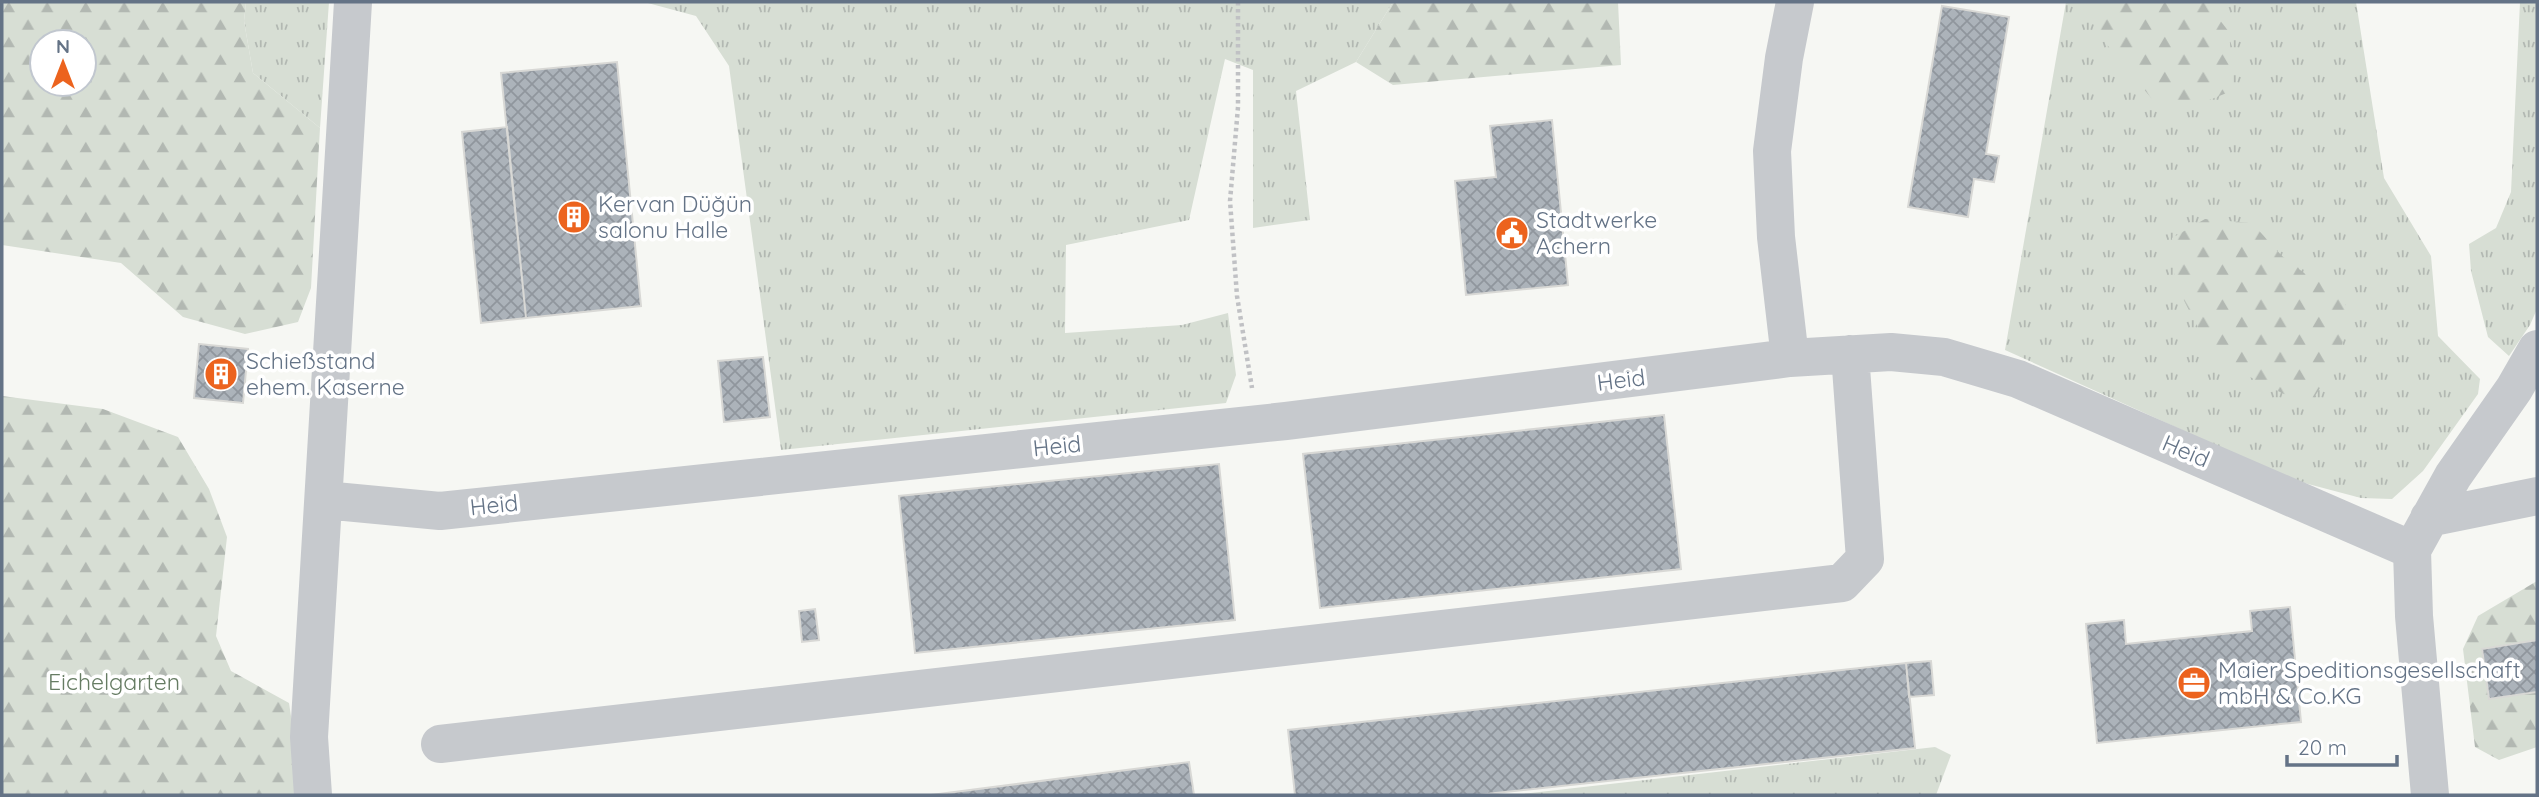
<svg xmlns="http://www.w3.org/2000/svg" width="2539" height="797" viewBox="0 0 2539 797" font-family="Quicksand,sans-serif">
<defs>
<pattern id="grass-tufts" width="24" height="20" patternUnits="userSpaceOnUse" patternTransform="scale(1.75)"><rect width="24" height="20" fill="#d7ded4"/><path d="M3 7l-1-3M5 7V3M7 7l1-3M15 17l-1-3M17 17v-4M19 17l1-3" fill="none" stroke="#b2b8b2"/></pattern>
<pattern id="forest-firs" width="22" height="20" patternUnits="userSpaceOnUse" patternTransform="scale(1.75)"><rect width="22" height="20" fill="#d7ded4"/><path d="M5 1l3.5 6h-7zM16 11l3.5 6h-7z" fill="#b2b8b2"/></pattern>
<pattern id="building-cross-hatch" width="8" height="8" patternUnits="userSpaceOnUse" patternTransform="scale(1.75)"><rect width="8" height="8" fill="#acb3ba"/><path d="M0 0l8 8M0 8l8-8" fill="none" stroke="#90969d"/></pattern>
</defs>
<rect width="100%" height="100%" fill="#f6f7f3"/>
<!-- grass -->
<path fill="url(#grass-tufts)" d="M246,2H329L320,128L253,73L244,21Z
M644,2H1393L1356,62L1296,91L1310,220L1253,228V70L1225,59L1189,220L1066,245L1065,333L1182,325L1228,313L1236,375L1226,403L781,450L729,66L696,16Z
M2066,2H2356L2384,178L2431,256L2438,336L2480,379L2478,394L2423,471L2392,499L2361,498L2293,480L2005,350Z
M2520,2H2537V309L2530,325L2509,356L2488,337L2471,271L2469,244L2496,228L2511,192Z
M1935,747L1951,755L1936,795H1514Z"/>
<!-- forest -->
<path fill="url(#forest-firs)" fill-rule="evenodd" d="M2,2H246L244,21L253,73L320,128L311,288L298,322L245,334L183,317L121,263L2,245ZM84,42V84H42V42Z
M1393,2H1618L1621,65L1393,85L1356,62Z
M2093,2H2206L2229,32L2234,90L2192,107L2152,99L2099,35Z
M2205,219L2252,223L2282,256L2308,276L2340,292L2351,317L2336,363L2313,399L2284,394L2248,376L2211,353L2175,283L2172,238Z
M2,396L103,409L178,437L209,489L227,537L216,636L231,671L289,703L303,795H2Z
M2537,581V747L2499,760L2475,747L2463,649L2478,616Z"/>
<!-- building -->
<path fill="url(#building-cross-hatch)" stroke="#d8d8d5" stroke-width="2" d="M1942,6L2009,17L1986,154L1999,156L1994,182L1974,179L1968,217L1908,207Z
M617,62L641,306L526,318L501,73Z
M1552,120L1568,285L1466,295L1455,181L1496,177L1490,126Z
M507,127L526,318L481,323L462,132Z
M199,344L248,349L243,403L194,398Z
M763,357L770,417L724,422L718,361Z
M1664,415L1681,569L1320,608L1303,454Z
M1219,464L1235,620L915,653L899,496Z
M2290,607L2301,722L2097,743L2086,624L2124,620L2126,644L2252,631L2250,611Z
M815,609L819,640L802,642L799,611Z
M2537,640V692L2489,699L2482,649Z
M1931,661L1934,695L1909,697L1906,663Z
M1906,663L1915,748L1477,795H1295L1288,730Z
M1189,762L1194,795H931Z"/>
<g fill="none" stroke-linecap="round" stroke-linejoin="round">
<!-- path -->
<path stroke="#c0c1c4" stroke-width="4.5" stroke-dasharray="3.5 3.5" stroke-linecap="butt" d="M1238,2V107L1230,201L1237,296L1252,388"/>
<!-- minor -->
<path stroke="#c6c9cd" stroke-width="38" d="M1790,358L1776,237L1772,151L1784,58L1795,2
M324,500L440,511L1286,421L1790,358L1891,352L1944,357L2018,379L2412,550
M2429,518L2537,496
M440,744L1842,583L1865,559L1850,354
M313,795L309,737L353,2
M2430,795L2414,616L2412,550L2453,476L2514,389L2537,349"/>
</g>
<!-- icons -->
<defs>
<symbol id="building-disc" viewBox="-11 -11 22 22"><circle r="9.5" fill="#ec631e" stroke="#fff"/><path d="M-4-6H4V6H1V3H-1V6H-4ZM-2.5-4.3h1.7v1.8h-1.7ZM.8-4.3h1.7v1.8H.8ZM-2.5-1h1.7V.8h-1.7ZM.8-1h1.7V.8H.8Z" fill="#fff"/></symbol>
<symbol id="civic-disc" viewBox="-11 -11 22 22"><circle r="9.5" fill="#ec631e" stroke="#fff"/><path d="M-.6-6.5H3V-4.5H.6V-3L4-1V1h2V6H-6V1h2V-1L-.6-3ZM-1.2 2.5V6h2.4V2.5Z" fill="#fff"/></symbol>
<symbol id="office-disc" viewBox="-11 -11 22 22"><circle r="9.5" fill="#ec631e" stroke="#fff"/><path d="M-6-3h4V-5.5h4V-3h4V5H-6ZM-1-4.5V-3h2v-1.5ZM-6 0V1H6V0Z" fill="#fff"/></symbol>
</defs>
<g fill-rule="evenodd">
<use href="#building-disc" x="555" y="198" width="38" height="38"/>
<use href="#civic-disc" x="1493" y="214" width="38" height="38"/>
<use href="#building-disc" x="202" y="355" width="38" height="38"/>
<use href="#office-disc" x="2175" y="664" width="38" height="38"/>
</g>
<g text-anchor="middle" stroke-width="7" stroke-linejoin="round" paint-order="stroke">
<!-- poi labels -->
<g font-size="23" fill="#647386" stroke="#fff" text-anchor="start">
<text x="598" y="212">Kervan Düğün<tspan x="598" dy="26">salonu Halle</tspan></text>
<text x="1536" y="228">Stadtwerke<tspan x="1536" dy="26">Achern</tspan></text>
<text x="246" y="369">Schießstand<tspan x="246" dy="26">ehem. Kaserne</tspan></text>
<text x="2218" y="678">Maier Speditionsgesellschaft<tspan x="2218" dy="26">mbH &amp; Co.KG</tspan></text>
</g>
<!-- street labels -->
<g font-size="23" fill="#647386" stroke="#fff">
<text transform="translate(1621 380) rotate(-7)" y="8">Heid</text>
<text transform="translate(1057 446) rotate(-6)" y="8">Heid</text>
<text transform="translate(2186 451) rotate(23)" y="8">Heid</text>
<text transform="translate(494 505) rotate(-6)" y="8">Heid</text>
</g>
<!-- park labels -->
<g font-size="23" fill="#667c63" stroke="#fff">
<text x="114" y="690">Eichelgarten</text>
</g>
</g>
<!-- border -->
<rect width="2539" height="797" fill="none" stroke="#647386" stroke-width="7"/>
<!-- north arrow -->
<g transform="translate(63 63)"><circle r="33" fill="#ffffff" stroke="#c1c7cf" stroke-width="2"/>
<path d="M0-5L12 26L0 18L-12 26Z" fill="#ec631e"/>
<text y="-10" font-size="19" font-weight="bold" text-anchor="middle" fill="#647386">N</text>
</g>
<!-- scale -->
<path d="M2287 755v10h110v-10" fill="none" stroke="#647386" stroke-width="3.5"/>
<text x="2298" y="755" font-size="21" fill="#647386" stroke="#ffffff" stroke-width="5" paint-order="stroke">20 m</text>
</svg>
